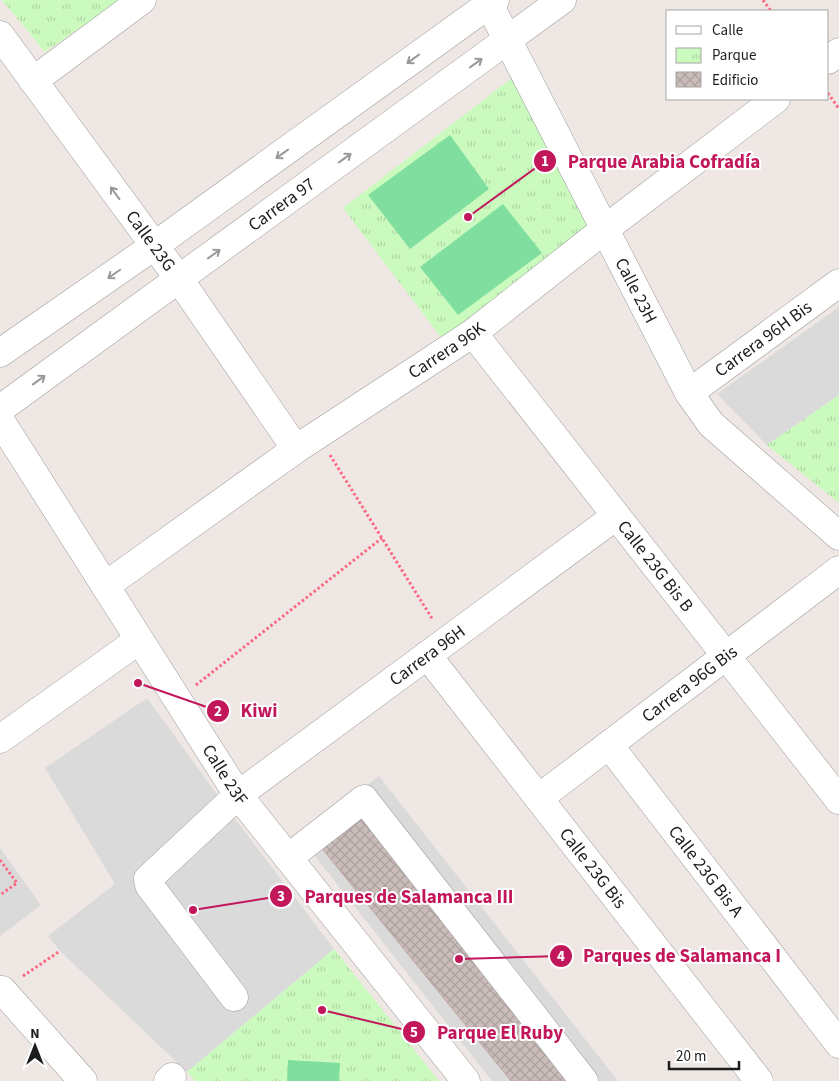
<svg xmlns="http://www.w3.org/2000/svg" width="839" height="1081" viewBox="0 0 839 1081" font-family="'Source Sans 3',sans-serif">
<defs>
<pattern id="park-tufts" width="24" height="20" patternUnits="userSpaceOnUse" patternTransform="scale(1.25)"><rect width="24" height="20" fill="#cbfabf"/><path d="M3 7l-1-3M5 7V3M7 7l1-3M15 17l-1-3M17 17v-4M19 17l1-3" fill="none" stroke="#aed6a4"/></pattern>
<pattern id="building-cross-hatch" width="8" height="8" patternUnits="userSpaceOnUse" patternTransform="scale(1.25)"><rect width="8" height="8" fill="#cabcb9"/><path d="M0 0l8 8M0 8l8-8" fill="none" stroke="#ada19f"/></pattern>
</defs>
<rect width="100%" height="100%" fill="#efe7e3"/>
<!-- residential -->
<path fill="#dbdada" d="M839,307V395L767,445L717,394Z
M147,698L226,807L334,949L187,1072L60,951L48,936L115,884L45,768Z
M379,776L618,1081H492L300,837Z
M0,848L41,905L0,936Z"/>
<!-- park -->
<path fill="url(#park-tufts)" d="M2,0H120L45,52Z
M512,78L592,226L443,340L343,208Z
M839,395V503L767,445Z
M334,949L439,1081H195L187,1072Z"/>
<!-- pitch -->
<path fill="#80df9f" d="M450,135L489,189L410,249L368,195Z
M503,204L542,253L458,315L420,267Z
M288,1060L340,1063L339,1081H287Z"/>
<!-- building -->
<path fill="url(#building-cross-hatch)" stroke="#c0a9a5" d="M361,816L573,1081H511L320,846Z"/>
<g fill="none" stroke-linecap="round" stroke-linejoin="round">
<defs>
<g id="minor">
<path id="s1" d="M489,4L689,393L711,424L839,536"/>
<path id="s2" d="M0,35L179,279L296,449"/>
<path d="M828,60L839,52"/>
<path d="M33,81L142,0"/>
<path id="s3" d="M473,333L839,800"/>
<path d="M0,353L154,246L495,0"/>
<path id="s4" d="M689,393L839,283"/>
<path id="s5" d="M0,409L562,0"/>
<path id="s6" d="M0,420L238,795L466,1081"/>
<path id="s7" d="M105,586L296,449L473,333L605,229L776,99"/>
<path id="s8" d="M427,655L759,1081"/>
<path d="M0,739L139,640"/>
<path id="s9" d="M609,745L839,1044"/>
<path id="s10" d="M539,798L839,570"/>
<path d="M288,858L364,799L584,1081"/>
<path d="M2,990L83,1081"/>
<path id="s11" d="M234,997L149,885L148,879L238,795L616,516"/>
<path d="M168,1081L172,1077"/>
</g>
</defs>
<!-- minor casing -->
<use href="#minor" stroke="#9e9e9e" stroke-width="29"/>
<!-- path -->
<path stroke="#fb6882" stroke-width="3" stroke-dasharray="2.5 2.5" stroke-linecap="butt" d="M763,0L771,11
M828,93L839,109
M330,455L433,620
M196,685L382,538
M0,860L17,883L0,895
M23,976L60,951"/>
<!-- minor -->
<use href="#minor" stroke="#fff" stroke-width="28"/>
</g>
<!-- one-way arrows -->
<defs><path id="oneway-shaft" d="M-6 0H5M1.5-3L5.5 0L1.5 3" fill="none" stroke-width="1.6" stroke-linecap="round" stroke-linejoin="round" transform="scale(1.25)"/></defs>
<g stroke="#999">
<use href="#oneway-shaft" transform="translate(413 59) rotate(144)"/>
<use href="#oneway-shaft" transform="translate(476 63) rotate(-36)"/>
<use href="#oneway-shaft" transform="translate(282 154) rotate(144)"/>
<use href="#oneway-shaft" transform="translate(345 158) rotate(-36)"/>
<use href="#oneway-shaft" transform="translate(115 193) rotate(-126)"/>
<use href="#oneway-shaft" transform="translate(214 254) rotate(-36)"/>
<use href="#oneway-shaft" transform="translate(114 274) rotate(145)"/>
<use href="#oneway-shaft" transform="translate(39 380) rotate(-36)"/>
</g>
<g text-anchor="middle" stroke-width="4" stroke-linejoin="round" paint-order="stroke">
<!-- street labels -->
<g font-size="18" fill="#1d1d1d" stroke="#fff">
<text dy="6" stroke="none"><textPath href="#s5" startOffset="348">Carrera 97</textPath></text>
<text dy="6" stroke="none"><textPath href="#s2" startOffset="255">Calle 23G</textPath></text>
<text dy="6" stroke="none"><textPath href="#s1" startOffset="322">Calle 23H</textPath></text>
<text dy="6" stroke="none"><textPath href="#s4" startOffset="92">Carrera 96H Bis</textPath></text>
<text dy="6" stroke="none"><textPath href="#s7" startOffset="415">Carrera 96K</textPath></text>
<text dy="6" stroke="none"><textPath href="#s3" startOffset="296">Calle 23G Bis B</textPath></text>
<text dy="6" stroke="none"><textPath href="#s11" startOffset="505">Carrera 96H</textPath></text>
<text dy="6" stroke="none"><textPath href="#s10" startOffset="189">Carrera 96G Bis</textPath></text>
<text dy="6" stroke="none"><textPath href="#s6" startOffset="420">Calle 23F</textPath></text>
<text dy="6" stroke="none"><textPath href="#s8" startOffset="270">Calle 23G Bis</textPath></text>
<text dy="6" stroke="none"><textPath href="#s9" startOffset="159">Calle 23G Bis A</textPath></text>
</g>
</g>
<!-- callouts -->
<path fill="none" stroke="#c2185b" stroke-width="2" d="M468 217L545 161M138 683L218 711M193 910L281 896M459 959L561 956M322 1010L414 1032"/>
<g fill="#c2185b" stroke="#fff" stroke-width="2">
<circle cx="468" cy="217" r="5"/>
<circle cx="138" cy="683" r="5"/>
<circle cx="193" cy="910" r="5"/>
<circle cx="459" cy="959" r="5"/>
<circle cx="322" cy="1010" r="5"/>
<circle cx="545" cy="161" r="12"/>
<circle cx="218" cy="711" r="12"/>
<circle cx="281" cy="896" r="12"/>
<circle cx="561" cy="956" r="12"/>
<circle cx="414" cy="1032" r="12"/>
</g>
<g font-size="15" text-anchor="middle" font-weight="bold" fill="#fff">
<text x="545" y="166">1</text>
<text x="218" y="716">2</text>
<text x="281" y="901">3</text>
<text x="561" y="961">4</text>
<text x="414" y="1037">5</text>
</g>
<g font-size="19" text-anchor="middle" font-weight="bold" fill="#c2185b" stroke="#fff" stroke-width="4" stroke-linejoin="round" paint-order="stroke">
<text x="664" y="168">Parque Arabia Cofradía</text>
<text x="259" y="717">Kiwi</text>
<text x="409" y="903">Parques de Salamanca III</text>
<text x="682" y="962">Parques de Salamanca I</text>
<text x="500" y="1039">Parque El Ruby</text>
</g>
<!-- legend -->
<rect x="666" y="10" width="162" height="90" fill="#ffffff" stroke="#a5a5a5"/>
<rect x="676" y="26" width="25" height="8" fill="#ffffff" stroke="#a5a5a5"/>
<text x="712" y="35" font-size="15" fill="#1d1d1d">Calle</text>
<rect x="676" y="48" width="25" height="15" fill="url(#park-tufts)" stroke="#a5a5a5"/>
<text x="712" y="60" font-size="15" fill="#1d1d1d">Parque</text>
<rect x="676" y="72" width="25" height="15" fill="url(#building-cross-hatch)" stroke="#a5a5a5"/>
<text x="712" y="85" font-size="15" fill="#1d1d1d">Edificio</text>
<!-- north arrow -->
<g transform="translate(35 1046)" stroke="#ffffff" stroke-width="4" paint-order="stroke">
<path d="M0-4L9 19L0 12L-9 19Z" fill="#1d1d1d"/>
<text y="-8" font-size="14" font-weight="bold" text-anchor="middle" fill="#1d1d1d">N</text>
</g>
<!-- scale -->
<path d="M669 1061v8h70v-8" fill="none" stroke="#1d1d1d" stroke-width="2.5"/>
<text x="676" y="1061" font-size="15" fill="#1d1d1d" stroke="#ffffff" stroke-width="4" paint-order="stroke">20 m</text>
</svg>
